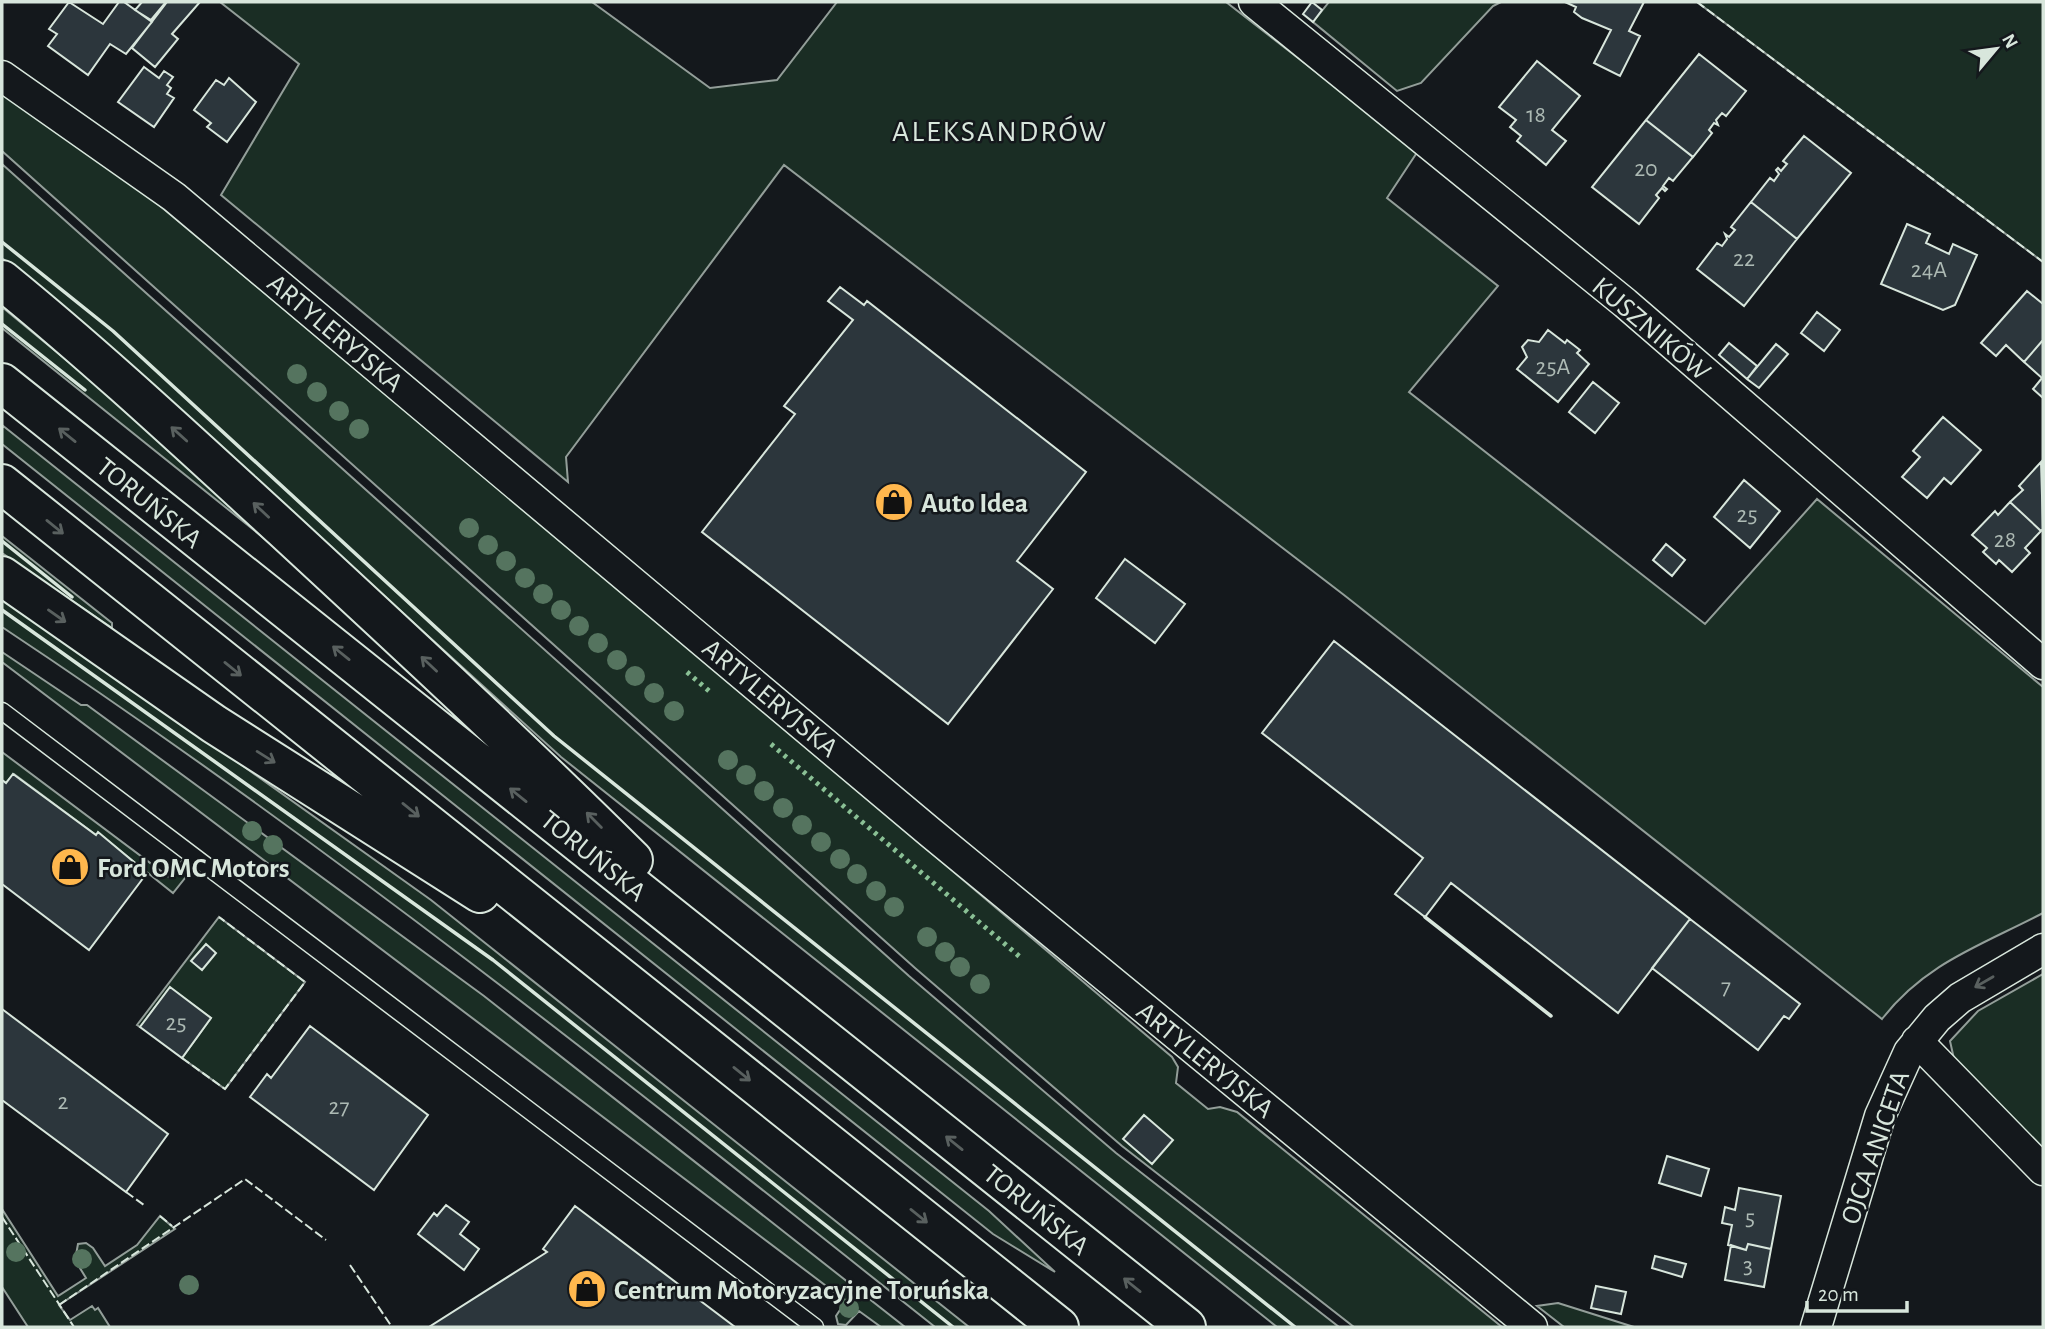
<svg xmlns="http://www.w3.org/2000/svg" width="2045" height="1329" viewBox="0 0 2045 1329" font-family="'Alegreya Sans',sans-serif">
<rect width="100%" height="100%" fill="#14181c"/>
<!-- green -->
<path fill="#1a2d24" stroke="#939e99" stroke-width="2" d="M220,2H592L710,88L777,80L837,2H1226L1418,151L1387,198L1498,286L1409,392L1705,624L1817,499L2043,687V913C1982,945 1925,963 1882,1019L1344,595L784,165L566,457L568,482L221,195L299,64Z
M1329,2H1501L1493,6L1421,83L1397,91L1313,22Z
M1697,2H2043V262Z
M2,93L147,195L190,231L529,512L1172,1057L1178,1067L1176,1083L1208,1109L1220,1107L1237,1112L1502,1327H1354L1122,1146L915,968L2,151Z
M2,164L909,976L1116,1153L1339,1327H1277L561,757L214,441L2,258Z
M2,307L133,415L265,539L2,328Z
M2,425L989,1211L1055,1272L993,1234L2,444Z
M2,536L112,623V628L2,553Z
M2,594L431,900L969,1327H935C631,1085 325,841 2,627Z
M2,652L81,705H87L484,996L905,1327H881L859,1311L846,1325L838,1324L836,1316L846,1301L2,662Z
M2,752L169,877L182,861L188,866L189,873L173,893L98,833L96,835L14,774L6,783L2,780Z
M219,917L305,982L225,1089L182,1058L211,1018L170,988L140,1027L137,1025Z
M2043,974V1149L1954,1059L1950,1041L1978,1011Z
M2,1209L58,1296L86,1278L75,1260L78,1244L86,1243L93,1248L105,1266L137,1245L160,1216L175,1229L59,1305L70,1320L92,1306L95,1310L98,1308L110,1327H28L2,1287Z
M1558,1303L1634,1327H1564L1537,1306Z"/>
<!-- building -->
<path fill="#2c363c" stroke="#d8e6dc" stroke-width="2" d="M69,2L103,24L119,2H124L152,22L126,54L110,44L88,75L48,46L57,34L49,29Z
M142,2H166L151,20L135,10Z
M167,2H200L172,34L178,39L155,67L132,48Z
M1312,2L1322,10L1313,22L1303,14Z
M1565,2H1644L1629,31L1640,36L1620,76L1594,63L1611,30L1582,18L1574,12L1576,7Z
M1699,54L1746,91L1726,116L1722,113L1716,120L1718,125L1714,123L1709,130L1712,133L1693,157L1646,120Z
M1537,61L1580,96L1552,130L1566,141L1546,165L1517,141L1521,136L1510,127L1516,120L1499,107Z
M144,67L159,78L164,71L173,77L167,85L171,88L167,94L174,98L154,127L118,102Z
M229,78L256,102L227,142L207,127L211,123L194,110L216,80L224,85Z
M1646,120L1693,157L1673,181L1669,178L1663,186L1667,189L1665,191L1662,188L1656,195L1659,198L1639,224L1592,187Z
M1804,136L1851,173L1797,239L1751,202L1770,178L1774,181L1779,174L1776,170L1778,168L1781,171L1787,164L1783,161Z
M1751,202L1797,239L1744,306L1697,269L1717,243L1722,246L1727,239L1725,234L1729,237L1735,230L1731,227Z
M1907,224L1930,234L1926,243L1949,254L1953,244L1977,255L1955,305L1943,310L1881,284Z
M840,287L864,305L867,301L1086,472L1017,561L1053,589L948,724L702,532L795,414L784,406L853,320L828,301Z
M2027,291L2043,304V340L2024,362L2006,345L1996,356L1981,343Z
M1817,312L1840,330L1824,351L1801,333Z
M1548,330L1565,343L1567,340L1580,350L1577,353L1589,364L1558,402L1517,369L1527,357L1522,347L1528,340L1539,342Z
M2043,340V398L2033,389L2042,378L2024,362Z
M1729,343L1757,366L1747,379L1719,355Z
M1776,344L1788,354L1759,388L1747,379Z
M1593,382L1619,403L1595,433L1569,412Z
M1943,417L1981,450L1951,484L1944,478L1927,498L1902,477L1920,457L1913,451Z
M2041,462L2043,529L2041,531L2010,502L2023,490L2019,486Z
M1744,480L1780,511L1750,548L1714,517Z
M2010,502L2041,531L2025,548L2030,553L2012,572L1999,560L1996,564L1983,552L1987,548L1972,535L1995,511L1998,515Z
M1666,544L1685,560L1672,576L1653,560Z
M1125,559L1185,604L1155,643L1096,598Z
M1334,641L1690,919L1618,1013L1451,883L1425,917L1395,894L1423,858L1262,733Z
M13,774L96,835L98,832L147,873L89,950L2,884V780L6,783Z
M1690,919L1800,1004L1789,1019L1784,1016L1758,1050L1652,968Z
M206,944L216,953L202,970L191,961Z
M170,987L211,1018L182,1058L140,1027Z
M2,1009L168,1134L126,1192L2,1100Z
M310,1026L428,1115L374,1190L250,1097L267,1074L271,1078Z
M1144,1115L1173,1140L1152,1164L1123,1139Z
M1667,1156L1709,1169L1701,1196L1659,1183Z
M1739,1188L1781,1196L1771,1249L1748,1244L1746,1250L1728,1245L1732,1225L1722,1223L1725,1207L1735,1210Z
M446,1205L469,1222L460,1234L479,1249L464,1270L418,1234L434,1213L437,1216Z
M575,1206L735,1327H429L547,1252L543,1249Z
M1748,1244L1771,1249L1764,1287L1725,1280L1731,1245L1746,1250Z
M1655,1256L1686,1264L1682,1277L1652,1268Z
M1596,1286L1626,1292L1621,1314L1591,1308Z"/>
<g fill="none" stroke-linecap="round" stroke-linejoin="round">
<defs>
<path id="lane" d="M2,711L815,1327"/>
<path id="street" d="M1254,2L1625,303L2043,664
M2,76L174,197L931,833L1532,1327
M1917,1041L2043,1170
M1816,1327L1880,1116L1909,1052L1937,1018L1960,998L2043,949"/>
<path id="highway" d="M2,280C99,359 191,445 283,529C401,638 519,747 633,860
M2,383L1186,1327
M2,484L1059,1327
M2,576L214,724L480,893"/>
</defs>
<!-- lane casing -->
<use href="#lane" stroke="#d8e6dc" stroke-width="19"/>
<!-- street casing -->
<use href="#street" stroke="#d8e6dc" stroke-width="33"/>
<!-- highway casing -->
<use href="#highway" stroke="#d8e6dc" stroke-width="42"/>
<!-- lane -->
<use href="#lane" stroke="#14181c" stroke-width="16"/>
<!-- street -->
<use href="#street" stroke="#14181c" stroke-width="30"/>
<!-- highway -->
<use href="#highway" stroke="#14181c" stroke-width="38"/>
<!-- hedge -->
<path stroke="#8ac095" stroke-width="5" stroke-dasharray="3.5 5" stroke-linecap="butt" d="M687,672L709,691
M771,744L1020,957"/>
<!-- fence -->
<path stroke="#d8e6dc" stroke-width="2" stroke-dasharray="9 3.5" stroke-linecap="butt" d="M1697,2L2043,262
M182,1058L225,1089L305,982L219,917
M126,1192L144,1205
M160,1216L172,1226
M2,1217L74,1327
M350,1265L392,1327
M59,1305L245,1179L326,1240"/>
<!-- wall -->
<path stroke="#d8e6dc" stroke-width="3.5" d="M2,242L113,331L554,736L1295,1327
M2,324L85,390
M2,541L72,597
M2,610L493,960L953,1327
M1425,917L1551,1016"/>
</g>
<!-- trees -->
<g fill="#55745f">
<circle cx="297" cy="374" r="10"/>
<circle cx="317" cy="392" r="10"/>
<circle cx="339" cy="411" r="10"/>
<circle cx="359" cy="429" r="10"/>
<circle cx="469" cy="528" r="10"/>
<circle cx="488" cy="545" r="10"/>
<circle cx="506" cy="561" r="10"/>
<circle cx="525" cy="578" r="10"/>
<circle cx="543" cy="594" r="10"/>
<circle cx="561" cy="610" r="10"/>
<circle cx="579" cy="626" r="10"/>
<circle cx="598" cy="643" r="10"/>
<circle cx="617" cy="660" r="10"/>
<circle cx="635" cy="676" r="10"/>
<circle cx="654" cy="693" r="10"/>
<circle cx="674" cy="711" r="10"/>
<circle cx="728" cy="760" r="10"/>
<circle cx="746" cy="775" r="10"/>
<circle cx="764" cy="791" r="10"/>
<circle cx="783" cy="808" r="10"/>
<circle cx="802" cy="825" r="10"/>
<circle cx="252" cy="831" r="10"/>
<circle cx="821" cy="842" r="10"/>
<circle cx="273" cy="845" r="10"/>
<circle cx="840" cy="859" r="10"/>
<circle cx="857" cy="874" r="10"/>
<circle cx="876" cy="891" r="10"/>
<circle cx="894" cy="907" r="10"/>
<circle cx="927" cy="937" r="10"/>
<circle cx="945" cy="952" r="10"/>
<circle cx="960" cy="967" r="10"/>
<circle cx="980" cy="984" r="10"/>
<circle cx="16" cy="1252" r="10"/>
<circle cx="82" cy="1259" r="10"/>
<circle cx="189" cy="1285" r="10"/>
<circle cx="849" cy="1308" r="10"/>
</g>
<!-- one-way arrows -->
<defs><path id="oneway-shaft" d="M-6 0H5M1.5-3L5.5 0L1.5 3" fill="none" stroke-width="1.6" stroke-linecap="round" stroke-linejoin="round" transform="scale(1.75)"/></defs>
<g stroke="#59605f">
<use href="#oneway-shaft" transform="translate(179 434) rotate(-138)"/>
<use href="#oneway-shaft" transform="translate(67 435) rotate(-141)"/>
<use href="#oneway-shaft" transform="translate(261 510) rotate(-137)"/>
<use href="#oneway-shaft" transform="translate(55 527) rotate(39)"/>
<use href="#oneway-shaft" transform="translate(57 616) rotate(35)"/>
<use href="#oneway-shaft" transform="translate(341 653) rotate(-141)"/>
<use href="#oneway-shaft" transform="translate(429 664) rotate(-137)"/>
<use href="#oneway-shaft" transform="translate(233 669) rotate(39)"/>
<use href="#oneway-shaft" transform="translate(266 757) rotate(32)"/>
<use href="#oneway-shaft" transform="translate(518 795) rotate(-141)"/>
<use href="#oneway-shaft" transform="translate(411 810) rotate(39)"/>
<use href="#oneway-shaft" transform="translate(594 820) rotate(-135)"/>
<use href="#oneway-shaft" transform="translate(1984 982) rotate(150)"/>
<use href="#oneway-shaft" transform="translate(742 1074) rotate(39)"/>
<use href="#oneway-shaft" transform="translate(954 1143) rotate(-141)"/>
<use href="#oneway-shaft" transform="translate(919 1216) rotate(39)"/>
<use href="#oneway-shaft" transform="translate(1132 1285) rotate(-141)"/>
</g>
<!-- icons -->
<defs>
<symbol id="shop-disc" viewBox="-11 -11 22 22"><circle r="9.5" fill="#ffb74d" stroke="#14181c"/><path d="M-5-2.5h2.3a2.7 3.5 0 0 1 5.4 0H5L5.5 6h-11ZM-1.5-2.5h3a1.5 2.3 0 0 0-3 0Z" fill="#111"/></symbol>
</defs>
<g fill-rule="evenodd">
<use href="#shop-disc" x="872" y="480" width="44" height="44"/>
<use href="#shop-disc" x="48" y="845" width="44" height="44"/>
<use href="#shop-disc" x="565" y="1267" width="44" height="44"/>
</g>
<g text-anchor="middle" stroke-width="5" stroke-linejoin="round" paint-order="stroke">
<!-- number labels -->
<g font-size="24" fill="#adbab4">
<text x="1536" y="122">18</text>
<text x="1646" y="176">20</text>
<text x="1744" y="266">22</text>
<text x="1929" y="277">24A</text>
<text x="1553" y="374">25A</text>
<text x="1747" y="522">25</text>
<text x="2005" y="547">28</text>
<text x="1726" y="994">7</text>
<text x="176" y="1030">25</text>
<text x="63" y="1109">2</text>
<text x="339" y="1114">27</text>
<text x="1750" y="1225">5</text>
<text x="1748" y="1273">3</text>
</g>
<!-- street labels -->
<g font-size="28" fill="#d8e6dc" stroke="#14181c">
<text transform="translate(1652 328) rotate(40)" y="10">KUSZNIKÓW</text>
<text transform="translate(336 332) rotate(40)" y="10">ARTYLERYJSKA</text>
<text transform="translate(150 502) rotate(39)" y="10">TORUŃSKA</text>
<text transform="translate(771 697) rotate(40)" y="10">ARTYLERYJSKA</text>
<text transform="translate(594 855) rotate(39)" y="10">TORUŃSKA</text>
<text transform="translate(1206 1059) rotate(39)" y="10">ARTYLERYJSKA</text>
<text transform="translate(1874 1147) rotate(-71)" y="10">OJCA ANICETA</text>
<text transform="translate(1037 1209) rotate(39)" y="10">TORUŃSKA</text>
</g>
<!-- poi labels -->
<g font-size="28" font-weight="bold" fill="#d8e6dc" stroke="#14181c" text-anchor="start">
<text x="921" y="512">Auto Idea</text>
<text x="97" y="877">Ford OMC Motors</text>
<text x="614" y="1299">Centrum Motoryzacyjne Toruńska</text>
</g>
<!-- neighbourhood labels -->
<g font-size="30" letter-spacing="2" fill="#d8e6dc" stroke="#14181c">
<text x="1000" y="141">ALEKSANDRÓW</text>
</g>
</g>
<!-- border -->
<rect width="2045" height="1329" fill="none" stroke="#d8e6dc" stroke-width="7"/>
<!-- north arrow -->
<g transform="translate(1996 49) rotate(61)" stroke="#14181c" stroke-width="5" paint-order="stroke">
<path d="M0-5L12 26L0 18L-12 26Z" fill="#d8e6dc"/>
<text y="-10" font-size="19" font-weight="bold" text-anchor="middle" fill="#d8e6dc">N</text>
</g>
<!-- scale -->
<path d="M1807 1301v10h100v-10" fill="none" stroke="#d8e6dc" stroke-width="3.5"/>
<text x="1818" y="1301" font-size="21" fill="#d8e6dc" stroke="#14181c" stroke-width="5" paint-order="stroke">20 m</text>
</svg>
